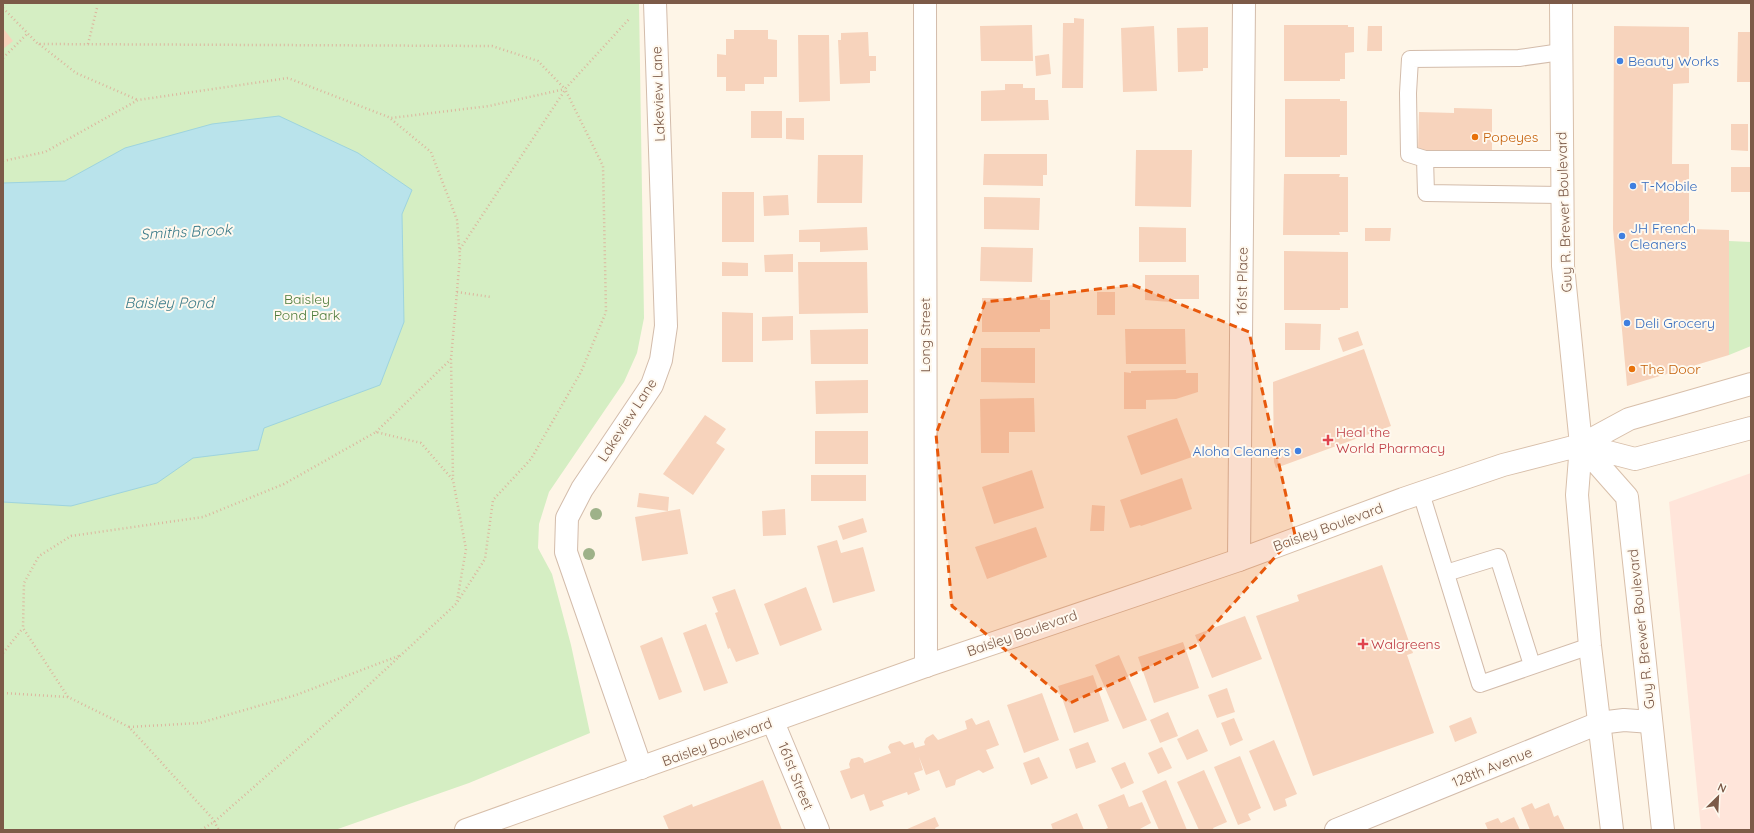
<svg xmlns="http://www.w3.org/2000/svg" width="1754" height="833" viewBox="0 0 1754 833" font-family="Quicksand,sans-serif">
<rect width="100%" height="100%" fill="#fef5e7"/>
<!-- commercial -->
<path fill="#ffe5da" d="M1751,473V830H1701L1669,502Z"/>
<!-- green -->
<path fill="#d5eec3" d="M3,3H639L644,318L637,353L624,382L549,492L539,524L538,548L552,574L571,645L590,733L469,783L335,830H3Z
M1729,241L1751,242V346L1729,355Z"/>
<!-- water -->
<path fill="#b9e3eb" stroke="#9ed4de" d="M279,116L358,153L412,190L402,214L404,322L380,385L264,428L258,450L193,458L157,483L71,506L3,502V183L65,181L125,148L212,124Z"/>
<!-- building -->
<path fill="#f7d3bc" d="M1074,18L1084,19L1083,88H1062L1063,23H1074Z
M1032,25L1033,61H981L980,26Z
M1284,25H1348V27H1354V52L1345,53V79H1340V81H1284Z
M1154,26L1157,91L1123,92L1121,28Z
M1368,26H1382V51H1367Z
M1614,26L1689,27V83L1673,84L1672,164H1689V229L1729,230V355L1627,386L1613,229Z
M1208,27V68H1203V71L1178,72L1177,28Z
M3,28L13,41L3,49Z
M734,30H768V39L777,40V77H764V84H745V91H726V77H717V54L726,55V39H734Z
M868,32L869,56H876V71H870V83L840,84L838,40H841V33Z
M1738,32H1751V82H1737Z
M798,35H829L830,101L799,102Z
M1049,54L1051,74L1036,76L1035,56Z
M1005,84H1023V88H1035V100H1048L1049,120L981,121V91L1005,90Z
M1285,99H1340V101H1347V155H1340V157H1285Z
M1454,108L1492,109V155H1454V150H1418L1419,112L1454,113Z
M751,111H782V138H751Z
M786,118H804V140L786,139Z
M1731,124H1748V151L1731,150Z
M1136,150H1192L1191,207L1135,206Z
M984,154H1047V175H1043V186L983,185Z
M818,155H863L862,203H817Z
M1731,167H1751V192H1731Z
M1284,174H1340L1339,177H1348V232H1339L1340,235H1283Z
M722,192H754V242H722Z
M788,195L789,215L764,216L763,196Z
M984,197L1040,198L1039,230L984,229Z
M867,227L868,250L820,252V242H799V230Z
M1139,227L1186,228V262H1139Z
M1365,228H1391L1390,241H1365Z
M981,247L1033,248L1032,282L980,281Z
M1284,251L1348,252V308H1340V310H1284Z
M793,254V272H765L764,255Z
M722,262L748,263V276H722Z
M798,262H867L868,313L799,314Z
M1145,275H1199V299H1169L1170,302L1145,300Z
M1097,292H1115V315H1097Z
M982,298H1040V300H1050V329H1040V332H982Z
M722,312L753,313V362H722Z
M793,316V340L762,341V317Z
M1285,323L1321,324L1320,350H1285Z
M868,329V364H811L810,330Z
M1125,329H1185L1186,364H1126Z
M1358,331L1363,345L1343,352L1338,338Z
M981,348H1035V383L981,382Z
M1364,349L1391,426L1276,468L1274,462L1273,382Z
M1186,370V373H1198V392L1176,399L1146,400V409H1124V372L1131,373V371Z
M868,380V413L816,414L815,381Z
M1034,398L1035,432H1009V453H981L980,399Z
M705,415L726,429L716,443L725,449L693,495L663,474Z
M1177,418L1192,457L1141,475L1127,436Z
M815,431H868V464H815Z
M1032,470L1044,508L994,524L982,487Z
M811,475H866V501H811Z
M1182,478L1192,509L1141,526L1140,525L1130,528L1120,500Z
M639,493L669,497L668,511L637,507Z
M1092,505L1105,506L1104,531H1090Z
M680,509L688,554L642,561L635,517Z
M785,509L786,535L763,536L762,511Z
M863,518L867,532L843,540L838,526Z
M1036,527L1047,557L987,579L975,547Z
M837,540L841,553L863,547L875,591L833,603L817,546Z
M1382,565L1413,653L1407,655L1434,733L1313,776L1256,616L1299,601L1297,595Z
M806,587L822,630L780,646L764,604Z
M735,589L759,654L736,662L730,648L728,649L715,613L718,612L712,597Z
M1245,616L1262,659L1212,678L1195,635Z
M706,624L728,683L704,691L683,633Z
M662,637L682,692L659,700L640,646Z
M1183,642L1199,688L1154,703L1138,657Z
M1119,655L1147,720L1123,729L1095,665Z
M1093,675L1109,721L1074,733L1058,686Z
M1227,688L1235,712L1217,718L1208,695Z
M1042,693L1059,740L1024,753L1007,705Z
M1168,712L1178,736L1160,743L1150,720Z
M1471,717L1477,733L1455,742L1449,726Z
M972,718L976,725L989,720L999,745L986,750L994,768L983,773L979,770L956,780L955,785L946,788L939,770L926,775L919,757L923,770L914,773L920,790L908,795L907,792L882,801L884,806L870,811L864,794L851,799L840,771L850,768L849,764L851,759L859,757L863,759L864,763L891,753L888,747L890,744L900,741L904,745L913,742L915,748L925,745L924,742L926,738L933,734L938,740L967,729L965,721Z
M1234,718L1243,740L1230,746L1221,723Z
M1198,729L1208,751L1187,760L1177,739Z
M1274,740L1297,794L1285,799L1287,806L1274,811L1249,751Z
M1088,742L1096,762L1076,769L1069,749Z
M1162,747L1172,768L1158,774L1148,753Z
M1240,756L1261,808L1248,814L1251,820L1238,825L1214,767Z
M1039,757L1048,778L1031,785L1023,763Z
M1125,762L1134,783L1121,789L1111,768Z
M1204,770L1227,822L1213,828L1214,830H1199L1177,782Z
M763,780L782,830H669L663,816L692,804L693,807Z
M1166,780L1187,830H1159L1142,791Z
M1124,794L1129,807L1142,802L1151,823L1138,830H1103L1108,828L1098,805Z
M1532,803L1535,809L1549,803L1554,817L1558,815L1565,830H1530L1521,808Z
M1077,813L1084,830H1053L1051,824Z
M935,817L939,826L935,828L936,830H905Z
M1514,817L1520,830H1488L1485,823L1498,818L1501,823Z"/>
<g fill="none" stroke-linecap="round" stroke-linejoin="round">
<defs>
<path id="service" d="M1561,52L1519,58L1410,59L1408,93L1409,154L1425,159H1562
M1425,159L1426,193L1562,195
M1421,493L1480,684L1590,646
M1446,573L1498,557L1532,665"/>
<path id="minor" d="M925,3L926,666
M1239,560L1244,3
M773,722L818,830
M641,768L566,552L567,518L582,489L652,385L661,360L666,326L655,3
M1336,830L1599,723L1624,720L1651,722"/>
<path id="secondary" d="M1561,3L1563,266L1581,445L1577,495L1590,646L1612,830
M1581,445L1627,497L1663,830
M1581,445L1635,459L1751,428
M466,830L926,666L1239,560L1403,499L1503,465L1581,445L1629,419L1751,384"/>
</defs>
<!-- service casing -->
<use href="#service" stroke="#d3bcab" stroke-width="18"/>
<!-- minor casing -->
<use href="#minor" stroke="#d3bcab" stroke-width="24"/>
<!-- secondary casing -->
<use href="#secondary" stroke="#d8bfaa" stroke-width="24"/>
<!-- path -->
<path stroke="#dcb69e" stroke-width="2.5" stroke-dasharray="1 3" stroke-linecap="butt" d="M3,8L38,44L492,46L538,61L565,89
M39,44L76,73L138,100
M88,44L97,8
M3,58L28,33
M391,119L431,152L457,220L460,257L451,359L453,479
M3,161L45,152L138,100L288,78L391,118L489,106L565,89
M460,249L565,90
M457,292L491,297
M376,432L451,359
M3,653L23,628
M3,693L68,697L129,727L212,818L219,830
M68,697L23,628L24,583L39,556L71,536L203,517L284,484L376,432L421,443L453,480L466,549L457,601
M129,727L200,723L296,695L401,655
M201,830L214,822L345,707L456,604L485,559L493,500L531,459L581,372L606,312L603,166L565,89L630,18"/>
<!-- service -->
<use href="#service" stroke="#fff" stroke-width="16"/>
<!-- minor -->
<use href="#minor" stroke="#fff" stroke-width="22"/>
<!-- secondary -->
<use href="#secondary" stroke="#fff" stroke-width="22"/>
</g>
<!-- trees -->
<g fill="#9eb289">
<circle cx="596" cy="514" r="6"/>
<circle cx="589" cy="554" r="6"/>
</g>
<!-- marked area -->
<path fill="#e8590c" fill-opacity="0.2" stroke="#e8590c" stroke-width="3" stroke-dasharray="8 5" stroke-linejoin="round" d="M1133,285L1249,332L1295,535L1195,646L1070,703L952,606L936,434L985,302Z"/>
<!-- markers -->
<g fill="#3f7fe0" stroke="#fff9ef" stroke-width="1.5">
<circle cx="1620" cy="61" r="4"/>
<circle cx="1633" cy="186" r="4"/>
<circle cx="1622" cy="236" r="4"/>
<circle cx="1627" cy="323" r="4"/>
<circle cx="1298" cy="451" r="4"/>
</g>
<g fill="#e8710a" stroke="#fff9ef" stroke-width="1.5">
<circle cx="1475" cy="137" r="4"/>
<circle cx="1632" cy="369" r="4"/>
</g>
<g fill="#e0444e" stroke="#fff9ef" stroke-width="1.5">
<path d="M1326 434h4v4h4v4h-4v4h-4v-4h-4v-4h4z"/>
<path d="M1361 638h4v4h4v4h-4v4h-4v-4h-4v-4h4z"/>
</g>
<g text-anchor="middle" stroke-width="4" stroke-linejoin="round" paint-order="stroke">
<!-- shop labels -->
<g font-size="14" fill="#366cbe" stroke="#fff9ef" text-anchor="start">
<text x="1628" y="66">Beauty Works</text>
<text x="1641" y="191">T-Mobile</text>
<text x="1630" y="233">JH French<tspan x="1630" dy="16">Cleaners</tspan></text>
<text x="1635" y="328">Deli Grocery</text>
<text x="1290" y="456" text-anchor="end">Aloha Cleaners</text>
</g>
<!-- street labels -->
<g font-size="14" fill="#7c5a48" stroke="#fff9ef">
<text transform="translate(658 94) rotate(-92)" y="5">Lakeview Lane</text>
<text transform="translate(1564 212) rotate(-92)" y="5">Guy R. Brewer Boulevard</text>
<text transform="translate(1242 281) rotate(-89)" y="5">161st Place</text>
<text transform="translate(925 335) rotate(-90)" y="5">Long Street</text>
<text transform="translate(627 420) rotate(-57)" y="5">Lakeview Lane</text>
<text transform="translate(1328 527) rotate(-20)" y="5">Baisley Boulevard</text>
<text transform="translate(1641 629) rotate(-96)" y="5">Guy R. Brewer Boulevard</text>
<text transform="translate(1022 633) rotate(-19)" y="5">Baisley Boulevard</text>
<text transform="translate(717 742) rotate(-20)" y="5">Baisley Boulevard</text>
<text transform="translate(1492 767) rotate(-22)" y="5">128th Avenue</text>
<text transform="translate(796 776) rotate(68)" y="5">161st Street</text>
</g>
<!-- food labels -->
<g font-size="14" fill="#c56008" stroke="#fff9ef" text-anchor="start">
<text x="1483" y="142">Popeyes</text>
<text x="1640" y="374">The Door</text>
</g>
<!-- park labels -->
<g font-size="14" fill="#4f7c3c" stroke="#fff9ef">
<text x="307" y="304">Baisley<tspan x="307" dy="16">Pond Park</tspan></text>
</g>
<!-- health labels -->
<g font-size="14" fill="#be3a42" stroke="#fff9ef" text-anchor="start">
<text x="1336" y="437">Heal the<tspan x="1336" dy="16">World Pharmacy</tspan></text>
<text x="1371" y="649">Walgreens</text>
</g>
<!-- water labels -->
<g font-size="15" font-style="italic" fill="#3c7c8a" stroke="#fff9ef">
<text transform="translate(186 232) rotate(-3)" y="5">Smiths Brook</text>
<text x="169" y="308">Baisley Pond</text>
</g>
</g>
<!-- border -->
<rect width="1754" height="833" fill="none" stroke="#7c5a48" stroke-width="8"/>
<!-- north arrow -->
<g transform="translate(1718 797) rotate(24)" stroke="#fff9ef" stroke-width="3" paint-order="stroke">
<path d="M0-3L7 15L0 10L-7 15Z" fill="#7c5a48"/>
<text y="-6" font-size="11" font-weight="bold" text-anchor="middle" fill="#7c5a48">N</text>
</g>
</svg>
